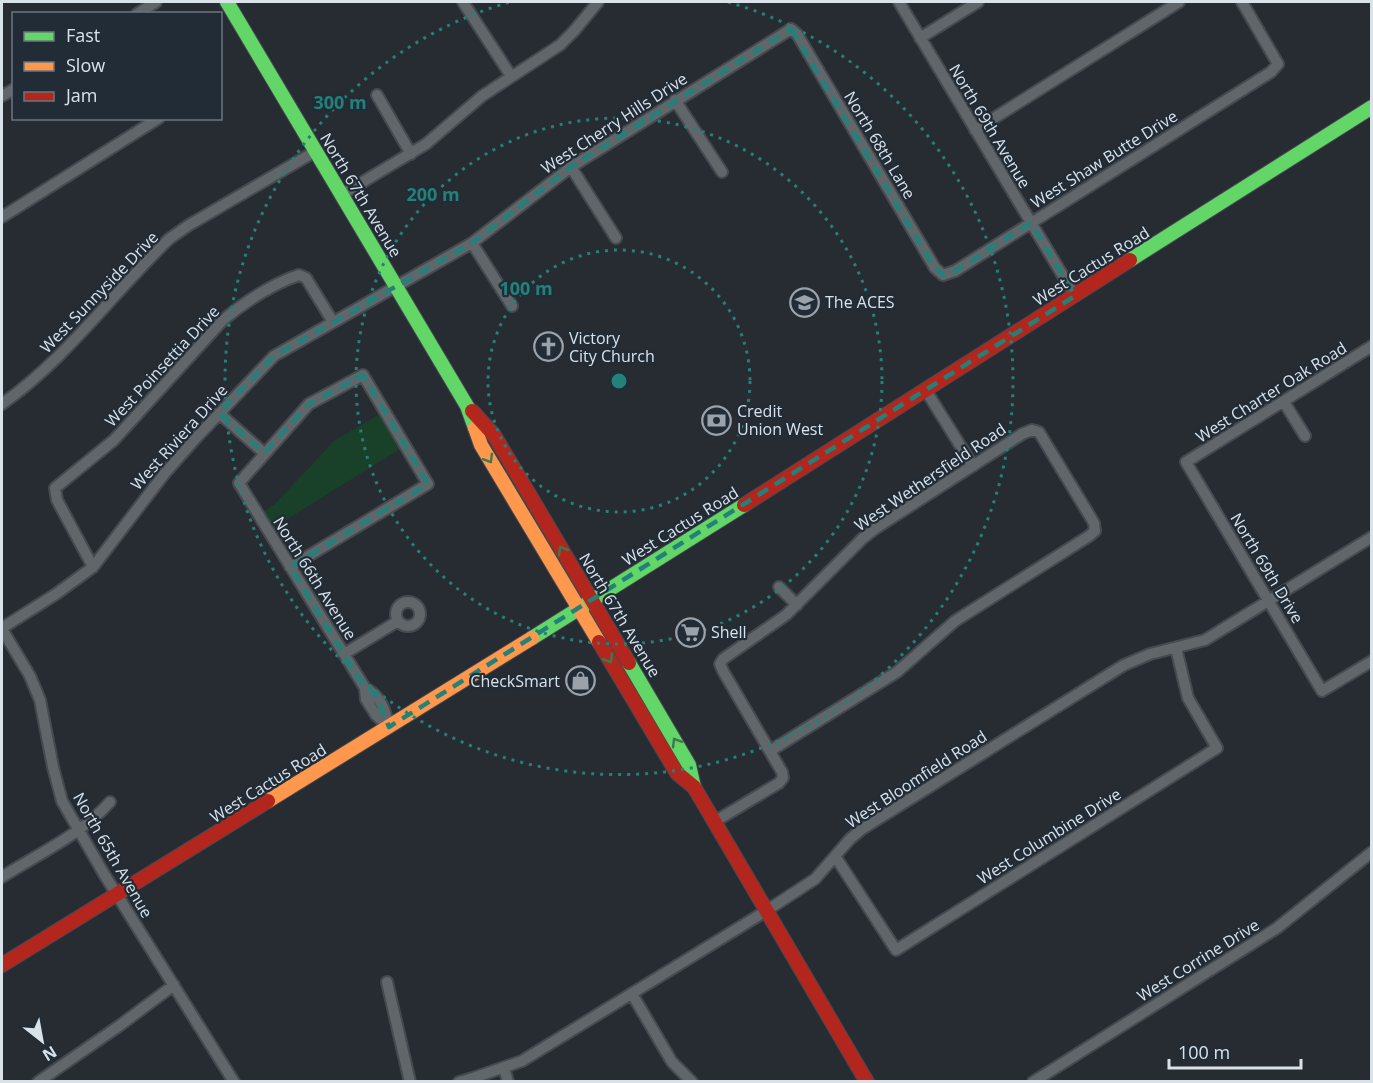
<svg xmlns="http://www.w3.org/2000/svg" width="1373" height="1083" viewBox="0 0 1373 1083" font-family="'Open Sans',sans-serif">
<rect width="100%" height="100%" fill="#262c32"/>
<!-- green -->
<path fill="#194029" d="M385,411L405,446L268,531L258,515L275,504L334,441Z"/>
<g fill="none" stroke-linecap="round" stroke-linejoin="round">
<defs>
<path id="street" d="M463,2L511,76
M899,2L1075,296
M137,14L156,2
M920,38L978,2
M377,95L411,154
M2,96L14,89
M675,100L722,172
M975,130L1179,2
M571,167L616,238
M341,195L426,144L482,96L560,45L574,31L598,2
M2,217L159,118
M472,243L512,306
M1372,346L1186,462L1322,691L1372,661
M925,389L973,466
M1284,402L1305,436
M2,404C66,359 112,294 169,239L189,225L316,151
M219,413L264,453
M93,567L57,500L55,488L114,440L223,320C245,302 272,284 299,275L306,278L333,322
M290,567L428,484L363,375L309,404L239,483L365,688L366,699L376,715L389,727
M779,587L797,605
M396 614a12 12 0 1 1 24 0a12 12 0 1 1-24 0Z
M2,628L56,594L93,567L165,473L196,438L274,356L472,243L571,167L791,29L797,34L935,268L943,275L955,271L1271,72L1278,64L1242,2
M2,629L30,676L40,700L53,767L62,801L104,874L234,1082
M344,654L398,621
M365,688C382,697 385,710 389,727
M714,822L779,783L783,778L782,772L723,671L720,664L723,659L786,615L863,538L876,528L1022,434L1032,430L1039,432L1094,523L1095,531L1089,536L955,621L897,672L770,751
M835,856L896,950L1217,748L1188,698L1176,648
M2,877C38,854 82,834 110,802
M387,982L410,1082
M632,994L672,1062L692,1082
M504,1068L508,1082
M38,1082L119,1026L174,985
M459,1082L473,1078L522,1061L766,911L815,879L850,839L862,829L1124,665L1150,654L1205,640L1372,537
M1033,1082L1277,928L1372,852"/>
<path id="fast" d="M227,2L467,406L475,428
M1130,260L1372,107
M532,638L744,505
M629,663L689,765L694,787"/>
<path id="slow" d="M475,428L481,445L599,642
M268,801L532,638"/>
<path id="jam" d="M472,411L494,435L629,663
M744,505L1130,260
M599,642L677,773L694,787L867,1082
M2,965L268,801"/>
</defs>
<!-- street casing -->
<use href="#street" stroke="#444a4f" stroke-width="14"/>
<!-- fast casing -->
<use href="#fast" stroke="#444a4f" stroke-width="16"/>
<!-- slow casing -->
<use href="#slow" stroke="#444a4f" stroke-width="16"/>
<!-- jam casing -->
<use href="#jam" stroke="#444a4f" stroke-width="16"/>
<!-- street -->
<use href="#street" stroke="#61666a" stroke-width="10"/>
<!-- fast -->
<use href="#fast" stroke="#63d668" stroke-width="14"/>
<!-- slow -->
<use href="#slow" stroke="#ff974d" stroke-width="14"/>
<!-- jam -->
<use href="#jam" stroke="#b3261e" stroke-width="14"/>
</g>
<!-- one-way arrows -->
<defs><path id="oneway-chevron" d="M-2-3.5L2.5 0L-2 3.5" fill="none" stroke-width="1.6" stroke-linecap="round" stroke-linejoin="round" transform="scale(1.5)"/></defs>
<g stroke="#3f784d">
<use href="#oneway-chevron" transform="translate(489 459) rotate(59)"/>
<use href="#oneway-chevron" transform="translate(562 550) rotate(-121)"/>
<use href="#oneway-chevron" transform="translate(609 659) rotate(59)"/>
<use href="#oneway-chevron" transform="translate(676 742) rotate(-121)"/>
</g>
<!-- marked area -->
<path fill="none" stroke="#23817a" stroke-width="4.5" stroke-dasharray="12 8" stroke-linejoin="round" d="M791,29L935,268L943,275L955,271L1031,223L1075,296L389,727L375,693L365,688L290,567L428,484L363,375L309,404L264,453L219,413L274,356L472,243L571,167Z"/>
<!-- distance rings -->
<g fill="none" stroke="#23817a" stroke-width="3" stroke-dasharray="3 6">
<circle cx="619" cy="381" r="131"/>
<circle cx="619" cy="381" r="263"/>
<path d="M728 2A394 394 0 1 1 510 2"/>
</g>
<!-- icons -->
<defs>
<symbol id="school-ring" viewBox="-11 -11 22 22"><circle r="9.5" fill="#212c37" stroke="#9ba2a9" stroke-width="1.5"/><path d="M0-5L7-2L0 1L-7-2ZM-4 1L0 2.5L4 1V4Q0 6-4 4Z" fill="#9ba2a9"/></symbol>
<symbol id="church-ring" viewBox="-11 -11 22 22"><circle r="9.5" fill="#212c37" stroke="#9ba2a9" stroke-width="1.5"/><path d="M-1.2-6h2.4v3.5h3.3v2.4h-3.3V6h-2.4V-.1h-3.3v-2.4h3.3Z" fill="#9ba2a9"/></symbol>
<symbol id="bank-ring" viewBox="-11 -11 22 22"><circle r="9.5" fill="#212c37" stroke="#9ba2a9" stroke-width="1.5"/><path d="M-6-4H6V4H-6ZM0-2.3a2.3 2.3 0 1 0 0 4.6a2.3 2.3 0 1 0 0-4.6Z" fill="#9ba2a9"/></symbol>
<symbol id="supermarket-ring" viewBox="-11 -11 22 22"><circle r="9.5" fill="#212c37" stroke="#9ba2a9" stroke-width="1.5"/><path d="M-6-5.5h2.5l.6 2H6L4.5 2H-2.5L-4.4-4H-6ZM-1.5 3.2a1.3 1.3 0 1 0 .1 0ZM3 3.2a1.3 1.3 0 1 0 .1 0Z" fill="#9ba2a9"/></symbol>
<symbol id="shop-ring" viewBox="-11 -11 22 22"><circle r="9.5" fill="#212c37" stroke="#9ba2a9" stroke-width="1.5"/><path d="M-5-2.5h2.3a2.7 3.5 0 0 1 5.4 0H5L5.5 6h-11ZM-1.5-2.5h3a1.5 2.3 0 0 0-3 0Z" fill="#9ba2a9"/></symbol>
</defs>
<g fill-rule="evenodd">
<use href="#school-ring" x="788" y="286" width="33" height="33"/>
<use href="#church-ring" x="532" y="330" width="33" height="33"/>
<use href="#bank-ring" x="700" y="404" width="33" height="33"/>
<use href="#supermarket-ring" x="674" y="616" width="33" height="33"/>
<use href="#shop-ring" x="564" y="664" width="33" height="33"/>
</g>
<g text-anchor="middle" stroke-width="4.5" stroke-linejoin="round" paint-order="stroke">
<!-- street labels -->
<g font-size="16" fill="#dae2e9" stroke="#212c37">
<text transform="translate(614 123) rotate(-33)" y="6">West Cherry Hills Drive</text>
<text transform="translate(990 126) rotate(59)" y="6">North 69th Avenue</text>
<text transform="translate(880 145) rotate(59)" y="6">North 68th Lane</text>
<text transform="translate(1104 159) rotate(-32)" y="6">West Shaw Butte Drive</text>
<text transform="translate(361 195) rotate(59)" y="6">North 67th Avenue</text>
<text transform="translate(1091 266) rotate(-32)" y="6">West Cactus Road</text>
<text transform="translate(99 292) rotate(-46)" y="6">West Sunnyside Drive</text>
<text transform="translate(162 366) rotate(-47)" y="6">West Poinsettia Drive</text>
<text transform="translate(1271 392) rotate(-32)" y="6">West Charter Oak Road</text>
<text transform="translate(179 437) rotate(-48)" y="6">West Riviera Drive</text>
<text transform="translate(930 477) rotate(-34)" y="6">West Wethersfield Road</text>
<text transform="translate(680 526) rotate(-32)" y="6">West Cactus Road</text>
<text transform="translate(1267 568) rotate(59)" y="6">North 69th Drive</text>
<text transform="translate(315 578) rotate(58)" y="6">North 66th Avenue</text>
<text transform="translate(620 615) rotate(59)" y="6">North 67th Avenue</text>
<text transform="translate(916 779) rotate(-33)" y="6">West Bloomfield Road</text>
<text transform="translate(268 783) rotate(-32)" y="6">West Cactus Road</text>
<text transform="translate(1049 836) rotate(-32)" y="6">West Columbine Drive</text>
<text transform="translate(113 855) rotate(60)" y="6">North 65th Avenue</text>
<text transform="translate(1198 960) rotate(-32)" y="6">West Corrine Drive</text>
</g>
<!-- poi labels -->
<g font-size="16" fill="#dae2e9" stroke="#212c37" text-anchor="start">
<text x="825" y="308">The ACES</text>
<text x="569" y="344">Victory<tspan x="569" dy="18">City Church</tspan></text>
<text x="737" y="417">Credit<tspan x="737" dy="18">Union West</tspan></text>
<text x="711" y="638">Shell</text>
<text x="560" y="687" text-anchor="end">CheckSmart</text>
</g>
</g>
<circle cx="619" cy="381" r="9" fill="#23817a" stroke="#212c37" stroke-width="3"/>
<g font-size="18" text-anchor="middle" font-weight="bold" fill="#23817a" stroke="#212c37" stroke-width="4.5" stroke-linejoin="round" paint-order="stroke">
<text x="340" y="109">300 m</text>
<text x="433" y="201">200 m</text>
<text x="526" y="295">100 m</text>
</g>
<!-- border -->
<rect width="1373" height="1083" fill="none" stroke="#dae2e9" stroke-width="6"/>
<!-- legend -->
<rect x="12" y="12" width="210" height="108" fill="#212c37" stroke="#6b757e" stroke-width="1.5"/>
<rect x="24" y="32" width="30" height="9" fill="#63d668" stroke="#6b757e" stroke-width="1.5"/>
<text x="66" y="42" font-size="18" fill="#dae2e9">Fast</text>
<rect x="24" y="62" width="30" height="9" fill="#ff974d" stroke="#6b757e" stroke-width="1.5"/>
<text x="66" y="72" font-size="18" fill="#dae2e9">Slow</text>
<rect x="24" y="92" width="30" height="9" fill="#b3261e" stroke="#6b757e" stroke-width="1.5"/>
<text x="66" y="102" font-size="18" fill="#dae2e9">Jam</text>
<!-- north arrow -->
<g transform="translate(42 1041) rotate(149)" stroke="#212c37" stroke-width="4.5" paint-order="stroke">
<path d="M0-4.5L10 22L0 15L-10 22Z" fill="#dae2e9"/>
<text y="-9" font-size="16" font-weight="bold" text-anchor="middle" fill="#dae2e9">N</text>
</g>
<!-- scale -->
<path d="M1169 1059v9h132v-9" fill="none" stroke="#dae2e9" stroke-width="3"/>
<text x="1178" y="1059" font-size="18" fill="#dae2e9" stroke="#212c37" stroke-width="4.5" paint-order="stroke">100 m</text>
</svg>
